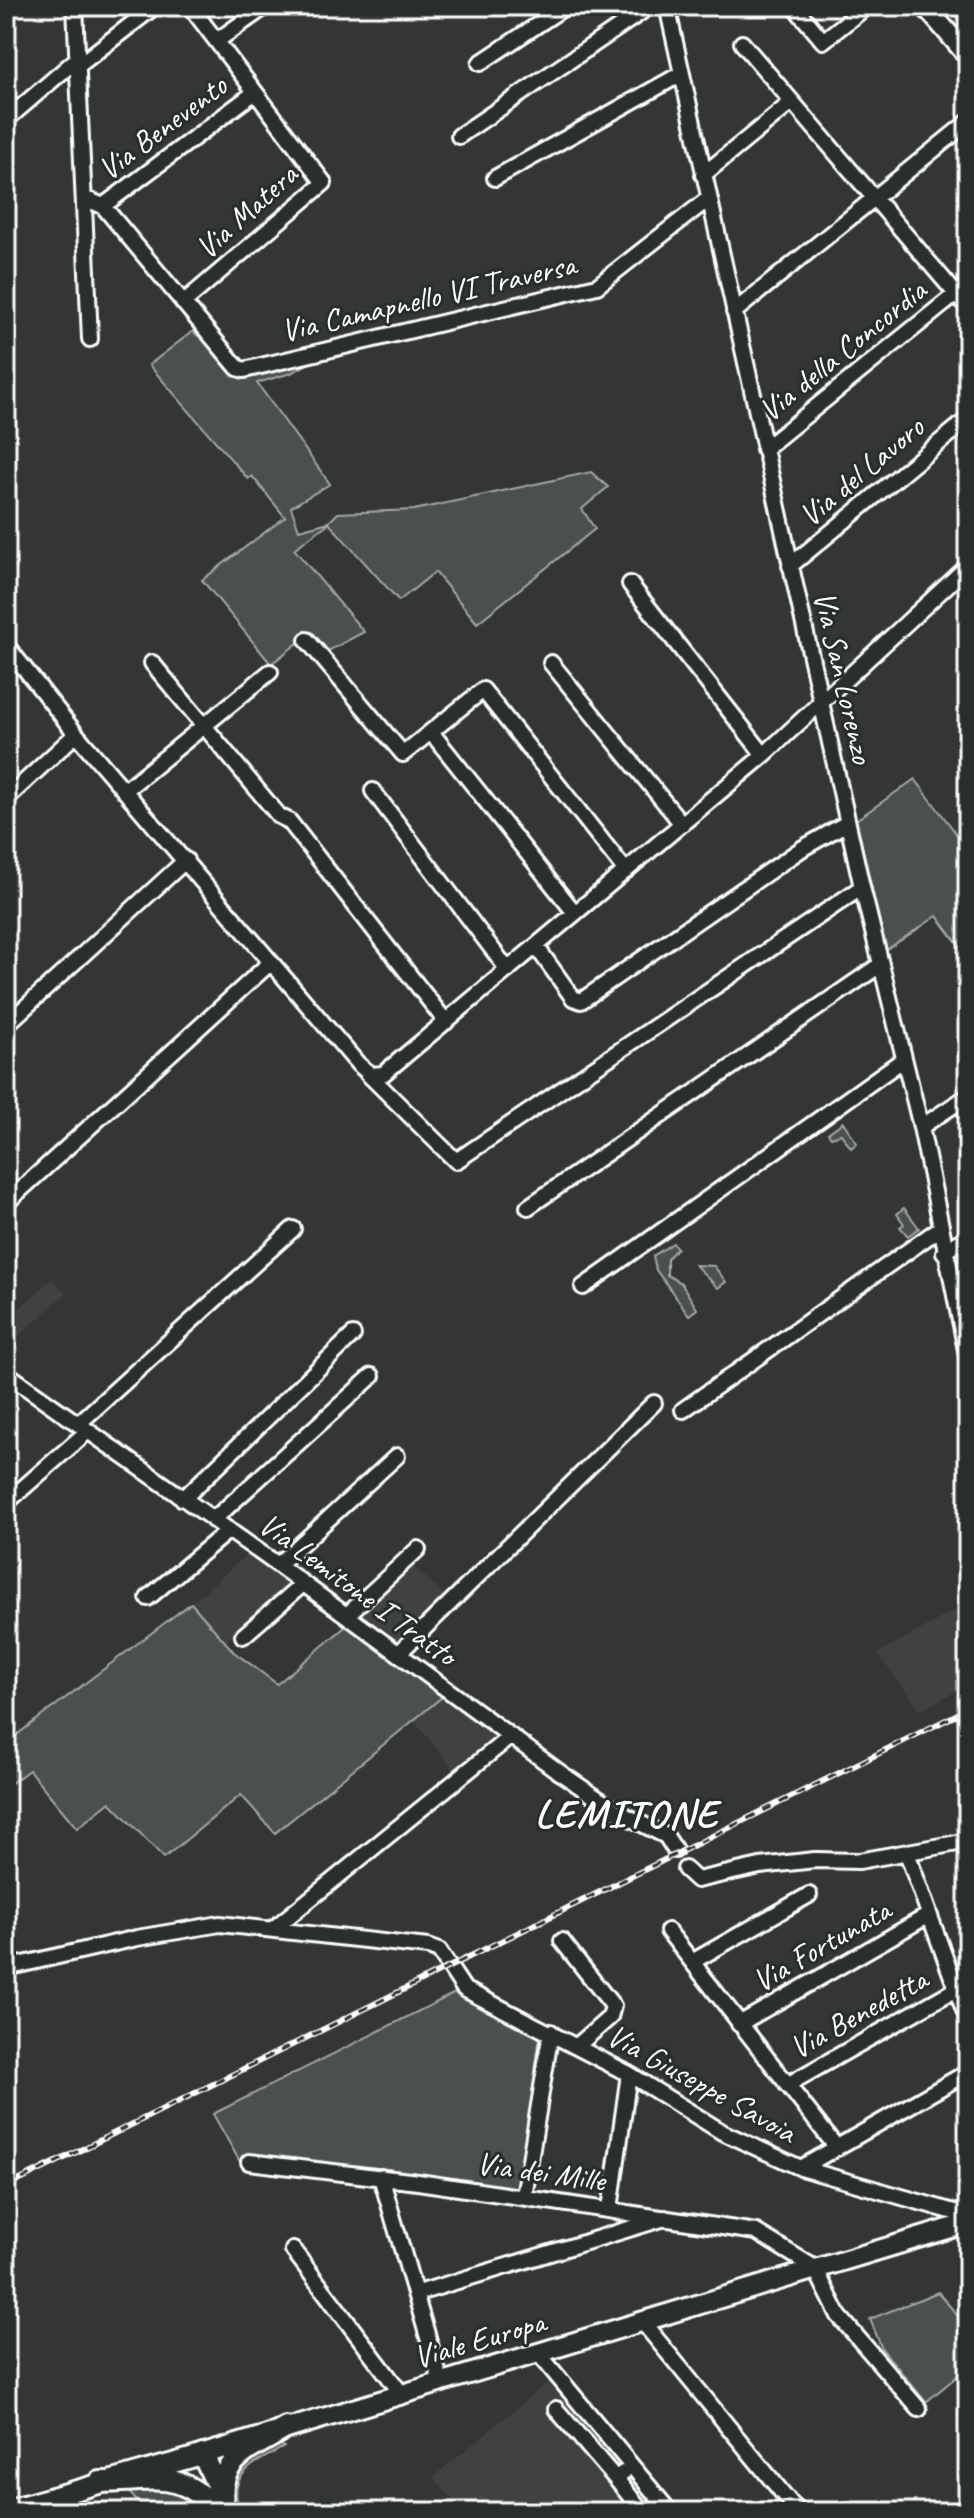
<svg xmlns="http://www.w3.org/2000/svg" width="974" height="2518" viewBox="0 0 974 2518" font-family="Caveat,sans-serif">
<rect width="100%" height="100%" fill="#333536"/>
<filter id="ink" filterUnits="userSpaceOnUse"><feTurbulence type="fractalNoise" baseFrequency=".0125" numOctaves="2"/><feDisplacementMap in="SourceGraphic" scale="16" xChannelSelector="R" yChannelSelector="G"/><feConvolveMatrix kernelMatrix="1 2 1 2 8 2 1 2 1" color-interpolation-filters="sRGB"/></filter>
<g filter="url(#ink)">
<!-- built -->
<path fill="#404243" d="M52,1279L66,1293L6,1348V1320Z
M251,1551L296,1583L225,1642L191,1603Z
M409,1563L450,1599L402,1646L360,1615Z
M968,1603V1685L921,1710L877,1654Z
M447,1693L501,1733L455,1771L414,1720Z
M552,2379L661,2512H463L433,2477Z
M107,2498L115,2506L135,2499L146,2512H60Z"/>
<!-- green -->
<path fill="#4c4f50" stroke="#a6a7a8" stroke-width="2" d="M210,328L248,375L313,361L291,373L257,383L330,484L291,507L299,530L329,522L338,513L414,510L591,472L608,487L582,509L595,529L477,623L435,572L399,601L329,523L294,549L364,632L328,651L312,632L271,664L202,580L285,517L252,476L248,479L149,365L193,331L199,337Z
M915,779L968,849V957L937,916L886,950L856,820Z
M843,1122L857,1143L851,1148L841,1134L831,1137L828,1133Z
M904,1208L919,1228L908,1236L900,1227L904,1224L897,1214Z
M673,1243L677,1248L667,1259V1275L681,1283L697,1309L689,1315L656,1270L653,1256Z
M695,1265L714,1266L726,1282L718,1288Z
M191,1603L234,1652L277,1684L351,1622L447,1693L275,1833L241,1795L164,1858L110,1802L77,1828L29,1770L6,1787V1743Z
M459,1991L540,2036L519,2189L239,2160L213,2114Z
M938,2292L968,2328V2367L926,2402L882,2349L870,2319Z
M280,2443L284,2447C255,2463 224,2475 241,2512H229L227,2480L245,2458Z
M176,2486L212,2512H146L129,2492Z"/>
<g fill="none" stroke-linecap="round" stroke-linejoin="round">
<defs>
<path id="minor" d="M75,6L90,339
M667,6L862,887L921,1127L968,1360
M794,6L823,41L867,6
M934,16L947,6
M218,40L266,6
M742,43L968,308
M480,63L566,6
M79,65L155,6
M6,120L78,58
M459,136L650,6
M703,175L792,102
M495,178L681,74
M84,198L103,206L238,368L244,370L597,286L708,199
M103,206L254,93
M183,303L324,183L190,6
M734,312L968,122
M764,449L956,294
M790,566L968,419
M630,584L764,755
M307,640L403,754L483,690L626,871
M6,645L76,734L358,1064L371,1075L383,1074L764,755L968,566
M152,663L279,816L289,821L446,1022
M551,663L682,824
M431,732L575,913
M124,791L270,672
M373,791L508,970
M6,799L76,734
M536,946L573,998L581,1001L803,848L847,823
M6,1025L186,860
M367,1073L456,1161L862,887
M921,1127L968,1096
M6,1203L271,962
M528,1207L880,965
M944,1252L968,1236
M583,1287L904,1059
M6,1373L278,1565L562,1774L616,1811L666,1836L675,1850
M683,1410L939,1229
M78,1424L293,1229
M183,1499L353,1335
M6,1503L88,1431
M213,1520L372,1376
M278,1565L397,1456
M148,1598L229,1530
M347,1615L418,1549
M243,1636L303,1584
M399,1653L654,1403
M907,1853L968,2021
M685,1869L697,1880L760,1866L815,1860L859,1861L968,1841
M273,1929L511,1736
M668,1931L837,2148
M562,1941L613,2006L610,2017L577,2046
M692,1962L809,1895
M6,1968L137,1938L220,1924L428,1947L439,1951L464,1989L629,2074L722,2132L801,2168L968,2216
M739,2024L929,1915
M787,2085L956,1989
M249,2162L418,2182L756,2232L815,2268L839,2316L919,2409
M801,2168L968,2072
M381,2177L441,2382
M524,2197L551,2032
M610,2209L629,2074
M293,2250L401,2393
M415,2294L665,2218
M641,2320L798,2512
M539,2354L670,2512
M556,2409L616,2479
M623,2473L616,2479L643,2512"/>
<path id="major" d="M925,6L968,56
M6,2510L191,2458L968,2223"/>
<path id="highway" d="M203,2455L220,2491
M100,2482C154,2482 179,2467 218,2512
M224,2512C214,2460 247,2451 286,2428"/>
</defs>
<!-- minor casing -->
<use href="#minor" stroke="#fff" stroke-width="20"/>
<!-- major casing -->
<use href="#major" stroke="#fff" stroke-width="24"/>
<!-- highway casing -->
<use href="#highway" stroke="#fff" stroke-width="26"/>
<!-- minor -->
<use href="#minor" stroke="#2a2d2e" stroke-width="14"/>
<!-- major -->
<use href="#major" stroke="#2a2d2e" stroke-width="18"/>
<!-- highway -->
<use href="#highway" stroke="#2a2d2e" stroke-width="20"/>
<defs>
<path id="rail" d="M6,2187L968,1709"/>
</defs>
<!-- rail casing -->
<use href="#rail" stroke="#fff" stroke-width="6"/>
<!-- rail -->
<use href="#rail" stroke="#2a2d2e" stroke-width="3" stroke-dasharray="9" stroke-linecap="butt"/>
</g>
</g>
<g text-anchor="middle" stroke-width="6" stroke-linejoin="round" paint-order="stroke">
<!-- street labels -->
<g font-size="32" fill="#fff" stroke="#2a2d2e">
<text transform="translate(162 127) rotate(-37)" y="11">Via Benevento</text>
<text transform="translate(246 211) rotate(-42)" y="11">Via Matera</text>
<text transform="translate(428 297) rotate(-13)" y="11">Via Camapnello VI Traversa</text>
<text transform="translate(842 350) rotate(-39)" y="11">Via della Concordia</text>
<text transform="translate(861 471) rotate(-40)" y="11">Via del Lavoro</text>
<text transform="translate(844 677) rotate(77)" y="11">Via San Lorenzo</text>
<text transform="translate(358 1589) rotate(36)" y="11">Via Lemitone I Tratto</text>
<text transform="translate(821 1945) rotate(-30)" y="11">Via Fortunata</text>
<text transform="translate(858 2013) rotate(-29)" y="11">Via Benedetta</text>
<text transform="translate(702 2083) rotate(29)" y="11">Via Giuseppe Savoia</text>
<text transform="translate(541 2171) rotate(8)" y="11">Via dei Mille</text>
<text transform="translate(479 2339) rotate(-16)" y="11">Viale Europa</text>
</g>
<!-- district labels -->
<g font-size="40" font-weight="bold" letter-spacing="2" fill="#fff" stroke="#2a2d2e">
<text x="627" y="1827">LEMITONE</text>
</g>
</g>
<!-- margin -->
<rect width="974" height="2518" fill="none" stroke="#2a2d2e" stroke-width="32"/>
<rect x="16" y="16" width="942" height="2486" fill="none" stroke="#fff" stroke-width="3" filter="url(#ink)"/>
</svg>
